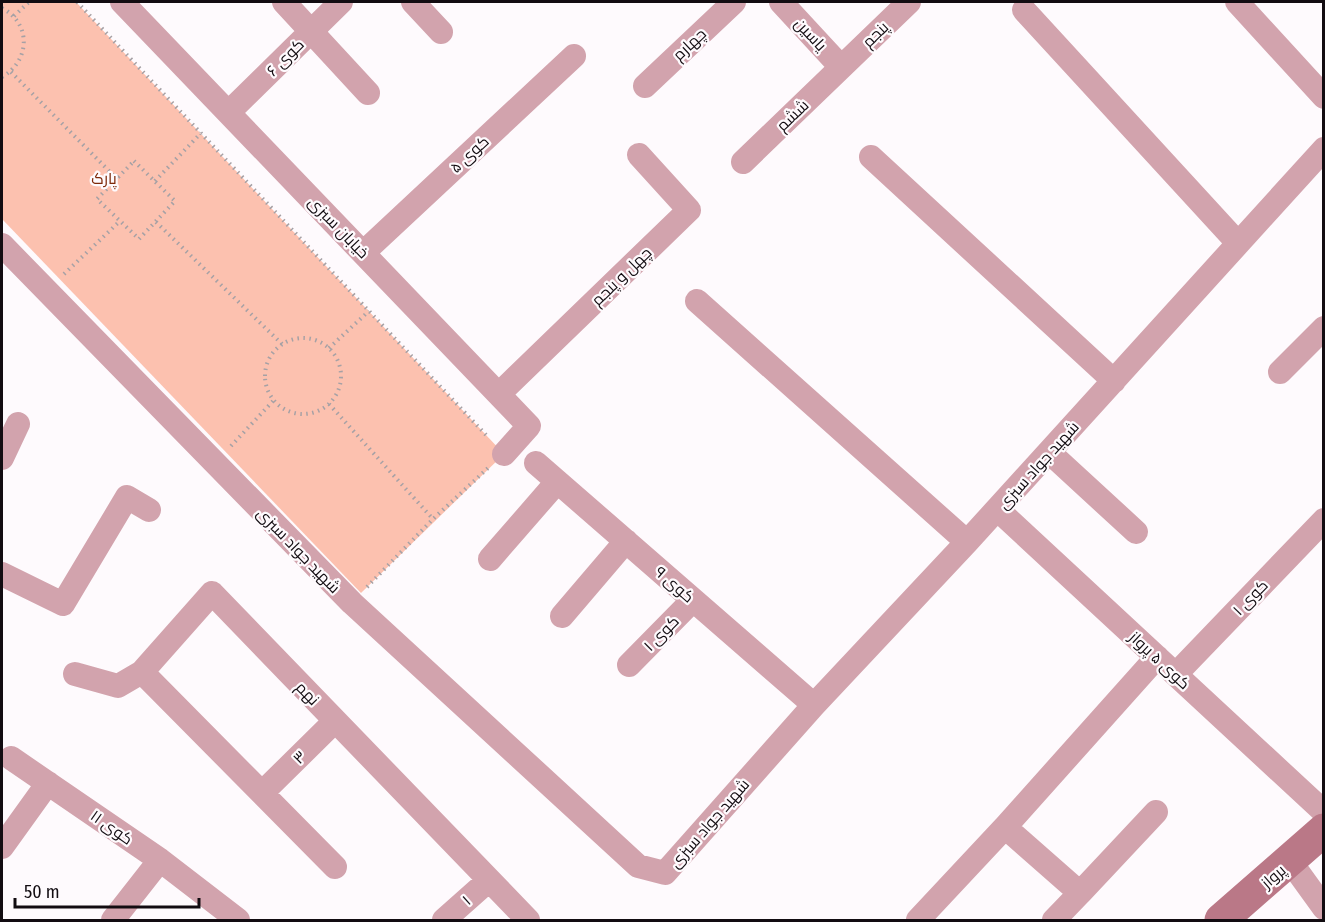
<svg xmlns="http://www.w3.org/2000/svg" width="1325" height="922" viewBox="0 0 1325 922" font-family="'Fira Sans Condensed',Cairo,sans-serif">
<rect width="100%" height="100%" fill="#fefafd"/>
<!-- green -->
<path fill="#fcc1af" d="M2,2H76L504,454L361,593L2,219Z"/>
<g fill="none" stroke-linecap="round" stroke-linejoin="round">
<!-- path -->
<path stroke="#a6a1a5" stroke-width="4" stroke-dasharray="1.5 4.5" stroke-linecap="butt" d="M77,2L488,437
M2,8C32,24 30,61 2,77
M14,16L29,2
M11,72L117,179
M134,161L175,201L139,239L97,199Z
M155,181L201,133
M156,222L282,344
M64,274L120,221
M265 376a38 38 0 1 1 76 0a38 38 0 1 1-76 0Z
M329,348L369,311
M329,404L433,519
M231,446L274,400
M367,587L433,519L488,468"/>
<!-- street -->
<path stroke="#d2a3ad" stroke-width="24" d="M122,2L529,426L504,454
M284,2L368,93
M413,2L441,32
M781,2L841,67
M1237,2L1324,97
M1024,10L1237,242
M645,86L734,2
M229,112L341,2
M871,157L1114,381
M743,162L909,2
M2,245L352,603L638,866L665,873L814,705L967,542L1324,149
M364,252L574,56
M697,301L967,542
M1280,372L1324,328
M500,393L689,210L639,155
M1049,452L1136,532
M2,458L18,424
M536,463L814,705
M997,509L1324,812
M490,559L557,482
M2,574L63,604L127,497L149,510
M562,616L626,541
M629,665L693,600
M142,672L335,867
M75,674L118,686L142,672L212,593L528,920
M1176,674L1324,520
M11,758L160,860L238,920
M262,793L335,721
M2,847L48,783
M1290,861L1324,908
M1080,893L1156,812
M113,920L160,860
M444,920L489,880
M918,920L1005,827
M1054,920L1080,893L1005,827L1157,657"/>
<!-- secondary -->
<path stroke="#ba7887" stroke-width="33" d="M1221,920L1324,830"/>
</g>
<g text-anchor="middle" stroke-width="4.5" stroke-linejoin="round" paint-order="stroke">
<!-- street labels -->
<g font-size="16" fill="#120c11" stroke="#fefafd">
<text transform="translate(811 34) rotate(47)" y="6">یاسین</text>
<text transform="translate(875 34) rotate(-44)" y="6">پنجم</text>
<text transform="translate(689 44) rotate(-43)" y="6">چهارم</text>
<text transform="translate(285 57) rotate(-45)" y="6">کوی ۶</text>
<text transform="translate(792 115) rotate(-44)" y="6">ششم</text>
<text transform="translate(469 154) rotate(-43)" y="6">کوی ۵</text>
<text transform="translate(339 227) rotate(46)" y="6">خیابان سبزی</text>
<text transform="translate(621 276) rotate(-44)" y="6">چهل و پنجم</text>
<text transform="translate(1038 465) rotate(-48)" y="6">شهید جواد سبزی</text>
<text transform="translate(299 550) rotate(46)" y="6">شهید جواد سبزی</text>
<text transform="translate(675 584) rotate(41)" y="6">کوی ۹</text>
<text transform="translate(1250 597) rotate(-46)" y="6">کوی ۱</text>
<text transform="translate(661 633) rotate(-45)" y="6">کوی ۱</text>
<text transform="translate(1160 660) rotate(43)" y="6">کوی ۵ پرواز</text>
<text transform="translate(308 693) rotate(46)" y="6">نهم</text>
<text transform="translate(299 757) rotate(-45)" y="6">۳</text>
<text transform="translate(709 823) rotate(-49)" y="6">شهید جواد سبزی</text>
<text transform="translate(112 827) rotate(35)" y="6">کوی ۱۱</text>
<text transform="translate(1273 876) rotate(-41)" y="6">پرواز</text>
<text transform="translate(466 900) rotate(-42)" y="6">۱</text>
</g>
<!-- park labels -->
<g font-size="16" fill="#7e2909" stroke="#fefafd">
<text x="104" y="184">پارک</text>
</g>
</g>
<!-- border -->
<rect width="1325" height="922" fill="none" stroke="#120c11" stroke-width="6"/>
<!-- scale -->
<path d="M15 898v9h184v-9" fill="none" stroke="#120c11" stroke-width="3"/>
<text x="24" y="898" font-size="18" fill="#120c11" stroke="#fefafd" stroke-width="4.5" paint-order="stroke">50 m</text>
</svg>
